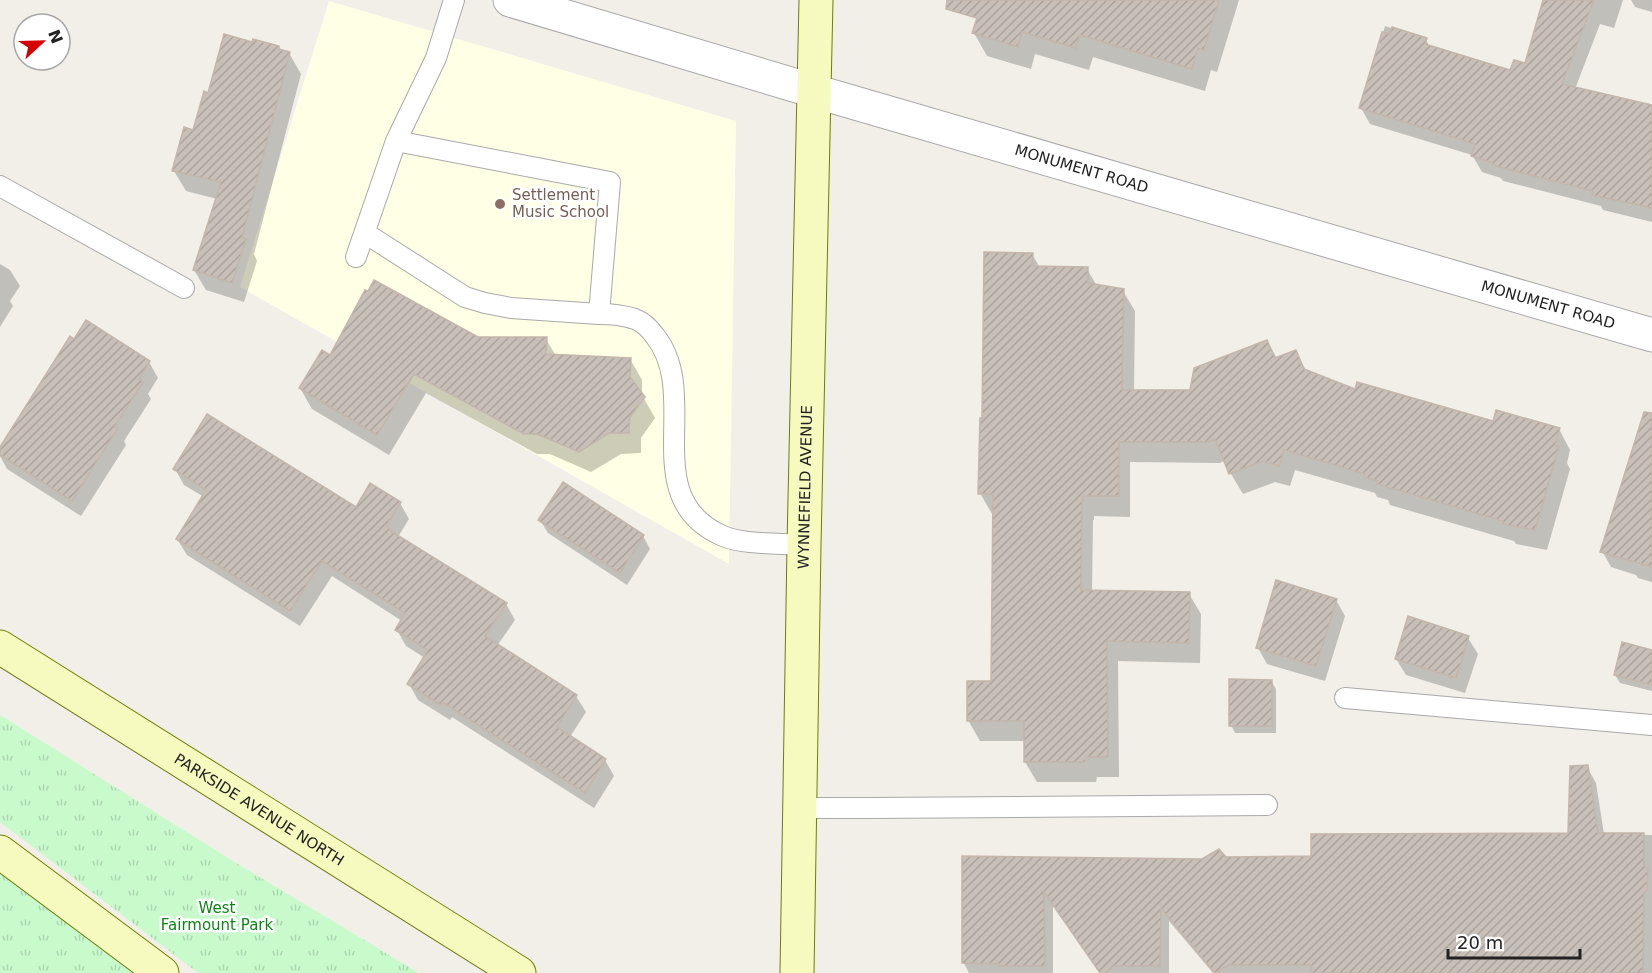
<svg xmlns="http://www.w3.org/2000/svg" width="1652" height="973" viewBox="0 0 1652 973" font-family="'DejaVu Sans',sans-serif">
<defs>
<pattern id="park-tufts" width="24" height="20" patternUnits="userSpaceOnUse" patternTransform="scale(1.5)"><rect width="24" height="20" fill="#c8facc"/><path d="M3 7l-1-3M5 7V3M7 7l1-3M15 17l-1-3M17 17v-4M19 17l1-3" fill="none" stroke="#acd6af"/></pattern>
<pattern id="building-hatch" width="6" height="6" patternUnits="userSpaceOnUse" patternTransform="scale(1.5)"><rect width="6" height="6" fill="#c7bfb8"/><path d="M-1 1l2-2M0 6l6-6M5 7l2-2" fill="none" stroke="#aba49e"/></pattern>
</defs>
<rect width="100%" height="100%" fill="#f2efe9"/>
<!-- education -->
<path fill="#ffffe5" d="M329,1L736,121L729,564L240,287Z"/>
<!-- park -->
<path fill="url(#park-tufts)" d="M0,715L236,863L419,973H198L0,822Z
M0,873L118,960L136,973H0Z"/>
<!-- shadow -->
<path fill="#0003" d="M984,0H1239L1217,72L1211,70L1205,91L1093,57L1089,70L1035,54L1031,69L987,56L974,33Z
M1557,0H1623L1614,28L1600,24L1575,89L1652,106V222L1603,210L1601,206L1503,181L1501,178L1482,172L1472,155L1370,124L1361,108L1385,26L1426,39L1429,46L1511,72L1526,65Z
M1631,0H1652V12L1635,7Z
M279,50L289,53L301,74L254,254L257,261L244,302L206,290L194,270L217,199L186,191L174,171L194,132L209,95Z
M1032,254L1040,268L1087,269L1097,286L1123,291L1135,311L1134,392H1191L1267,342L1277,358L1295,351L1307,372L1356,391L1494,422L1559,429L1570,450L1567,463L1570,469L1547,550L1516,544L1514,541L1390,505L1388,500L1377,497L1375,493L1295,470L1290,486L1275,482L1243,494L1231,474L1225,460L1220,463L1130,462V517L1094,516V520H1093L1092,591L1189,594L1201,614L1200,663L1118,661L1119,777H1097L1096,782H1037L1025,762V741H980L968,720L993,683L995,514H992L980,493L983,419Z
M0,264L10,270L20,286L10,301L13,306L0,327Z
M478,338L546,339L556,356L630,359L642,380V395L655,418L641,438V453L621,454L591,472L550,454H537L426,393L389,455L312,409L300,388L331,357Z
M149,362L158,378L148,394L151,399L124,441L126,445L81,516L7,469L0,456V450Z
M175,469L356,509L400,503L409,519L398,537L506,604L515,620L497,646L576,696L586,712L570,737L605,760L614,776L594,808L452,717L450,720L418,700L409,684L425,658L406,646L397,630L402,621L332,576L300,626L187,555L177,539L204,497L184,485Z
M1652,474V582L1638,578L1636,575L1611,567L1602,551Z
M540,520L643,536L650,549L627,585L548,533Z
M1336,600L1345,616L1325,681L1267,664L1258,648Z
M1468,638L1478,654L1465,693L1406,675L1396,659Z
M1652,651V691L1620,683L1615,675Z
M1271,681L1276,689V733H1235L1231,725Z
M1587,767L1596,783L1604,834L1652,835V973H1213L1169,921V973H1100L1053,904V973H969L964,963V858L1203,861L1226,858H1312L1569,835Z"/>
<!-- building -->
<path fill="url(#building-hatch)" stroke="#c4b6ab" stroke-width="1.5" d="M947,0H1219L1204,50L1198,48L1192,69L1080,35L1076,48L1022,32L1018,47L972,33L977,18L946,9Z
M1543,0H1594L1562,84L1652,105V208L1592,195L1593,191L1492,165L1493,163L1471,156L1475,144L1359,108L1382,32L1390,34L1392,27L1427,38L1425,44L1510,70L1514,60L1525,63Z
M224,34L252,42L253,39L279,46V49L290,52L242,238L246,239L232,283L193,270L221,182L172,171L184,127L193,130L204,91L208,93Z
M984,252L1033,253L1032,266L1088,267V283L1124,289L1122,390H1190L1194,368L1267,340L1275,358L1296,350L1304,369L1355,389L1357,382L1493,421L1496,410L1560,428L1555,445L1559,447L1535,530L1502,524L1503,521L1377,484L1378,481L1364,477L1365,474L1284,450L1279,466L1263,461L1229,474L1215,439L1208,442H1119V496H1083V500H1082L1081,590L1190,592L1189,643L1107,641L1108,757H1086L1085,762H1024V721H967V681H991L993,494H978L980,418H982Z
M374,280L478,337H547L546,354L631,358L630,377L645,397L630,417L629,433H609L579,452L537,434H524L414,374L377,435L299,388L322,350L330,355L365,290L368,291Z
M86,320L150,361L139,379L143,382L115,426L118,428L72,501L0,455V447L70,336L74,339Z
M1644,412L1652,413V567L1600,552Z
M207,414L356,507L370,483L401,502L386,526L390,529L389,530L507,603L485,636L577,695L557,727L606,759L585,793L442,702L441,705L407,684L428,650L395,630L405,613L322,561L290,611L176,539L206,490L173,469Z
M563,482L644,535L620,573L538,520Z
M1276,580L1337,599L1316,666L1256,648Z
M1408,616L1469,636L1456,678L1395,659Z
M1622,642L1652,650V685L1614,675Z
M1229,679L1272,680V726H1229Z
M1588,765L1598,833H1644V865L1648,870L1647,890L1644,894L1643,973H1311V965H1229L1215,973L1161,908L1160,966H1114L1106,973H1100L1044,892L1045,966H999V964L962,963V856L1202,859L1219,849L1226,857L1311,856V834L1568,833L1570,766Z"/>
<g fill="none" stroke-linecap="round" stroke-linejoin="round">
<defs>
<path id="lane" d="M0,186L184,288
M365,233L465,297L485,303L511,308L599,314L610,182L396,141
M356,257L396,141L436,58L454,0
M599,314C611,314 623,315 635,319C643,322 650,329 655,336C703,396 635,498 723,536C744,545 780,543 804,545
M1345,698L1652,725
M800,808H870L1267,805"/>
<g id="street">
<path id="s1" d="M510,0L814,91L1652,335"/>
</g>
<g id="secondary">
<path id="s2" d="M0,647L519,973"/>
<path d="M0,852L162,973"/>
<path id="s3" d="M797,973L804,545L816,0"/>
</g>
</defs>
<!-- lane casing -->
<use href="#lane" stroke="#a9a9a9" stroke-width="22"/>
<!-- street casing -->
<use href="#street" stroke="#a9a9a9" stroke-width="35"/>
<!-- secondary casing -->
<use href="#secondary" stroke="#707d05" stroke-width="35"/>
<!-- lane -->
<use href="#lane" stroke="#fff" stroke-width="20"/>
<!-- street -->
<use href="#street" stroke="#fff" stroke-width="33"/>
<!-- secondary -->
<use href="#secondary" stroke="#f7fabf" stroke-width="33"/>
</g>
<!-- markers -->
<circle fill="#8d6e63" stroke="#fff" stroke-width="2" cx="500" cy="204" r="6"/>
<g text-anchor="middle" stroke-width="5" stroke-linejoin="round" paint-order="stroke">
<!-- street labels -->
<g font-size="15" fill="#222" stroke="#fff">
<text dy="5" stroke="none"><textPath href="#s1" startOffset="596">MONUMENT ROAD</textPath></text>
<text dy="5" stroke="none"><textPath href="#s1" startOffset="1082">MONUMENT ROAD</textPath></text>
<text dy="5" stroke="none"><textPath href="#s3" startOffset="486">WYNNEFIELD AVENUE</textPath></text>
<text dy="5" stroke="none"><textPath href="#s2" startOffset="306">PARKSIDE AVENUE NORTH</textPath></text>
</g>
<!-- education labels -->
<g font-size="15" fill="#785e54" stroke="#fff" text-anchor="start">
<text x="512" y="200">Settlement<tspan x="512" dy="17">Music School</tspan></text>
</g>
<!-- park labels -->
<g font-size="15" fill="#0c8416" stroke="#fff">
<text x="217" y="913">West<tspan x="217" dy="17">Fairmount Park</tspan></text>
</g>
</g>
<!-- north arrow -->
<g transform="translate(42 42) rotate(68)"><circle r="28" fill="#ffffff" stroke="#a7a7a7" stroke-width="1.5"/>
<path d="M0-4.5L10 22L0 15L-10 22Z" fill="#d40000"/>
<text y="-9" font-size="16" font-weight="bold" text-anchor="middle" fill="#222222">N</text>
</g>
<!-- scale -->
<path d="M1448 949v9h132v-9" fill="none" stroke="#222222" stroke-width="3"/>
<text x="1457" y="949" font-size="18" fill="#222222" stroke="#ffffff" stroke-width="4.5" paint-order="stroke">20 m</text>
</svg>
